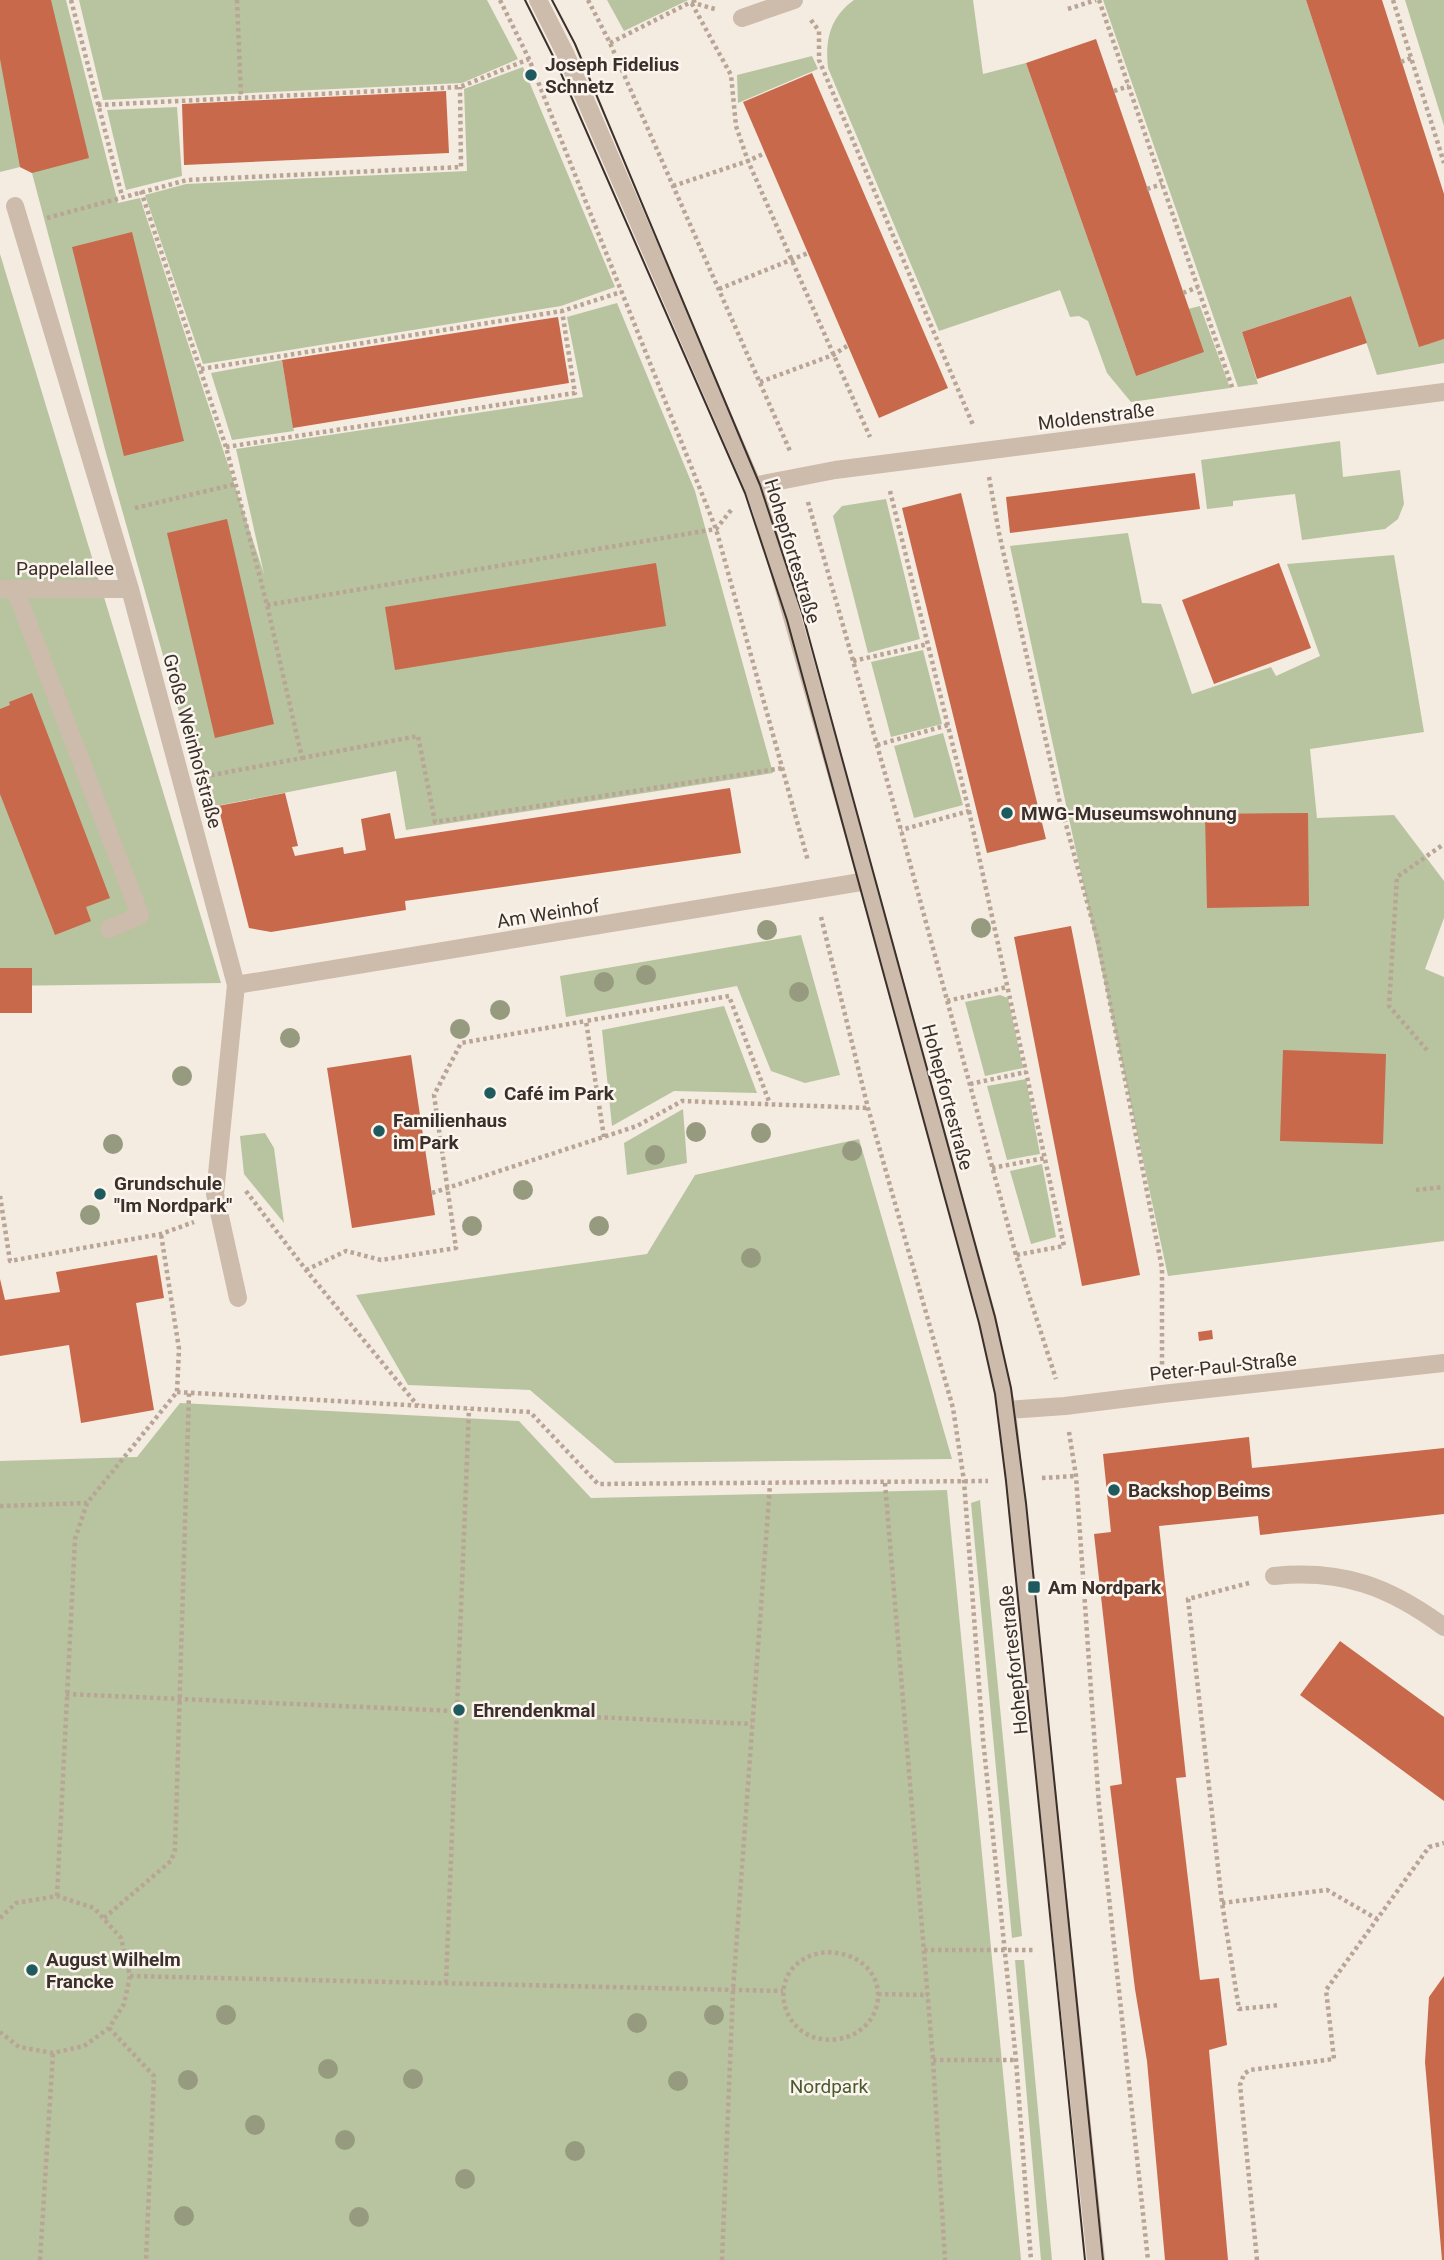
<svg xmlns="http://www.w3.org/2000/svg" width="1444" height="2260" viewBox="0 0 1444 2260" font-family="Roboto,sans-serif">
<rect width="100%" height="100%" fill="#f4ebe1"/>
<!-- green -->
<path fill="#b8c4a0" d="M0,0H66L118,203L140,198L264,574L236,449L583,397L567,317L617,303L695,491L773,773L406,830L396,771L206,808L106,453L32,173L20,167L0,172Z
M79,0H487L518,59L462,83L103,100Z
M607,0H688L624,31Z
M854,0H973L983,74L1026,63L1136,376L1188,309L1200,306L1230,388L1131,402L1107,373L1088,321L1079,316L1070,317L1060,290L939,331L828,68C825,40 830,17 854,0Z
M1103,0H1306L1419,346L1444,339V363L1377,375L1351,296L1242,332L1258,384L1238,387Z
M1405,0H1444V126Z
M812,56L818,69L738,103L737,75Z
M523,67L615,287L561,306L203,364L145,195L186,184L467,171L464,89Z
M177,107L182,176L126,190L107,110Z
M0,254L221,983L0,986Z
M282,360L294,431L232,440L211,373Z
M1340,441L1343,477L1400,470L1404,504L1398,519L1385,529L1302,540L1295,494L1233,501V506L1207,509L1201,460Z
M886,499L920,639L868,653L833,516L842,506Z
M1128,533L1142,603L1161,604L1192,694L1271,667L1276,676L1320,656L1287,564L1394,555L1424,732L1310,749L1317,818L1394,815L1444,881V918L1425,969L1444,977V1241L1168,1276L1010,546Z
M923,650L942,724L891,737L871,662Z
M943,733L963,805L914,818L894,746Z
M801,935L840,1075L805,1083L771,1071L737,986L566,1017L560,976Z
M1000,995L1008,998L1023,1068L985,1076L965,1002Z
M724,1006L757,1093L674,1091L612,1126L602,1030Z
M1026,1079L1040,1154L1007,1160L987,1086Z
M683,1109L687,1163L627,1175L624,1143Z
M265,1133L274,1148L284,1223L244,1174L240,1136Z
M859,1139L952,1459L615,1463L530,1390L408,1385L356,1295L647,1254L695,1175Z
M1042,1164L1056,1237L1031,1244L1010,1171Z
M180,1403L519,1421L591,1498L947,1490L1021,2260H0V1461L137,1457Z
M980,1500L1022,1936L1012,1938L971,1503Z
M1015,1960H1024L1052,2260H1041Z"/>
<!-- building -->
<path fill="#c8694b" d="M0,0H51L89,158L32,173L20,167L0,59Z
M1306,0H1382L1444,194V339L1419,347Z
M1096,39L1204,352L1136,376L1026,63Z
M812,73L948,388L879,418L743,102Z
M446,91L449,153L184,165L182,104Z
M132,232L184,441L124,456L72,247Z
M1351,296L1367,343L1257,379L1242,332Z
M558,317L569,383L293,428L282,360Z
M1195,473L1200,509L1010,533L1006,497Z
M961,493L1046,839L987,853L902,508Z
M227,519L274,724L215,738L167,533Z
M656,563L666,626L395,670L385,607Z
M1279,563L1311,648L1214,684L1182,600Z
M32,693L110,898L86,907L91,921L55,935L0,794V709L10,705L9,702Z
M730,788L741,853L405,901L406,910L271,932L249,928L218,806L285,793L298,846L292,847L295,856L343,847L344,854L366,850L361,819L390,813L395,839Z
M1308,813L1309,906L1207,908L1205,814Z
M1071,926L1140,1275L1082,1286L1014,937Z
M0,968H32V1013H0Z
M1283,1050L1386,1054L1383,1144L1280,1141Z
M411,1055L435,1215L352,1228L327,1068Z
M157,1255L164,1298L136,1303L154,1410L81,1423L69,1345L0,1356V1279L5,1300L60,1292L56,1272Z
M1212,1330L1213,1339L1199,1341L1198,1332Z
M1249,1437L1252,1468L1444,1448V1514L1260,1535L1258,1516L1159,1526L1186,1777L1176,1778L1200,1980L1219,1978L1227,2045L1209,2050L1228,2260H1165L1147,2061L1135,1989L1110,1786L1122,1784L1094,1534L1111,1532L1103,1454Z
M1340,1641L1444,1717V1801L1300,1695Z
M1444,1976V2260H1442L1425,2062L1429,1997Z"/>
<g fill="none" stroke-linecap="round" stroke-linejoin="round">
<!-- path -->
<path stroke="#b9a596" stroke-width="4.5" stroke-dasharray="3.5 3.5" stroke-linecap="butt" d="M71,0L122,196
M237,0L241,96
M500,0L529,59L716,529L808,861
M588,0L610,43L790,451
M696,0L691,2L731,75L736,126L748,161L870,437
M1099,0L1233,390
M1393,0L1444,163
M1068,9L1096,0
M811,20L819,31V60L973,425
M610,43L691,2L718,10
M1401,62L1411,58
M1114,91L1129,86
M98,105L460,87L529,59
M673,186L748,161L765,153
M1147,189L1162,184
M141,191L226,447L267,605L302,758L207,776
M47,218L187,180L461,167L460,87
M719,289L808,253
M1183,293L1198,287
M201,369L562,311L621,292
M760,382L833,355L847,346
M226,447L575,393L562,311
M989,477L999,533L1059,799L1098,942L1162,1268V1366
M890,491L969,811L901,830
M808,502L901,830L1016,1255L1056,1379
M135,508L236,484
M267,605L716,529L732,509
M853,661L928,644
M877,745L948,725
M302,758L418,736L435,822L783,768
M969,811L1064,1246L1016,1255
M821,917L868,1108L953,1408L964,1481L983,1739L1016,2060L1031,2260
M947,1001L1007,987
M1427,1050L1389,1006L1397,877L1444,844
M970,1084L1026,1072
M604,1137L586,1021L729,996L770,1104
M992,1168L1045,1158
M1416,1190L1444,1187
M246,1191L306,1270L418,1406
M432,1193L637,1126L682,1101L868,1108
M0,1196L10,1261L161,1234L194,1222
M306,1270L346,1251L381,1260L456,1248L434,1095L461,1043L586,1021
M177,1392L530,1412L598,1484L988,1481
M1069,1432L1076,1476L1099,1805L1148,2260
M1042,1478L1076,1476
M885,1483L933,2060L945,2260
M0,1506L87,1503
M1249,1583L1188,1599L1222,1903L1239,2009L1280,2005
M66,1694L752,1724
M57,1896L75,1539L87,1503L177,1392L179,1349L161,1234
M1222,1903L1327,1890L1377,1919
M0,1918L16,1903L57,1896L94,1908L121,1938L130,1976L124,2004L109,2028L84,2046L53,2053L19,2047L0,2032
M104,1918L171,1861L175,1850L189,1393
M924,1950H1035
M828,1952C837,1953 846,1954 854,1958C894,1979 881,2033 838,2039C776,2048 759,1958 828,1952Z
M130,1976L783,1991
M446,1983L469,1409
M878,1994L928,1995
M109,2028L154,2076L146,2260
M933,2060H1016
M40,2260L53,2053
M722,2260L733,1990L770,1484
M1257,2260L1240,2085L1244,2074L1250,2070L1334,2059L1326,1990L1429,1847L1444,1843"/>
<!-- minor -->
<path stroke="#cdbbac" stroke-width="18" d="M538,0L565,53L753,486L762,511L867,881L987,1317L1007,1410L1096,2260
M742,18L794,0
M15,206L130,589L236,985L215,1194L238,1298
M753,486L835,470L1444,392
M0,589H130
M15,589L140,915L109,929
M236,985L867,881
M1007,1410L1065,1406L1162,1394L1444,1363
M1274,1576C1343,1569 1390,1587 1444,1627"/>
<!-- tram -->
<path stroke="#3b302b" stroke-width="2" d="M525,0L556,62L745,493L787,620L979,1323L995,1394L1006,1481L1085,2260
M552,0L575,44L760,485L803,616L995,1317L1011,1388L1026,1503L1103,2260"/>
</g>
<!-- trees -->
<g fill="#969b7f">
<circle cx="981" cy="928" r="10"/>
<circle cx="767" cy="930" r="10"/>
<circle cx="646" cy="975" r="10"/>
<circle cx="604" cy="982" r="10"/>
<circle cx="799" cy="992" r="10"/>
<circle cx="500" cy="1010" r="10"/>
<circle cx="460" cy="1029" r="10"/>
<circle cx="290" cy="1038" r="10"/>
<circle cx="182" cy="1076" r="10"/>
<circle cx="696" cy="1132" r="10"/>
<circle cx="761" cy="1133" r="10"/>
<circle cx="113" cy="1144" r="10"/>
<circle cx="852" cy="1151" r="10"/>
<circle cx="655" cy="1155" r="10"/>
<circle cx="523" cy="1190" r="10"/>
<circle cx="90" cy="1215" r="10"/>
<circle cx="472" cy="1226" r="10"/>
<circle cx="599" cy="1226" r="10"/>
<circle cx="751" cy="1258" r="10"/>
<circle cx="226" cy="2015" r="10"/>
<circle cx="714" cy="2015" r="10"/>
<circle cx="637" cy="2023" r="10"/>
<circle cx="328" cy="2069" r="10"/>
<circle cx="413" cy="2079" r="10"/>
<circle cx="188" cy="2080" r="10"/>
<circle cx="678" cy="2081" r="10"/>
<circle cx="255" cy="2125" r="10"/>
<circle cx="345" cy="2140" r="10"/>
<circle cx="575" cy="2151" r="10"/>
<circle cx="465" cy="2179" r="10"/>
<circle cx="184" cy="2216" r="10"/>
<circle cx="359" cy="2217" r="10"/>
</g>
<!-- markers -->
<g fill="#1f5a5e" stroke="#fbf5ee" stroke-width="2.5">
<circle cx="531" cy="75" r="7"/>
<circle cx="1007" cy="813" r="7"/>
<circle cx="490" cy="1093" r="7"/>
<circle cx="379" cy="1131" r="7"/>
<circle cx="100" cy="1194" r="7"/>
<circle cx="1114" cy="1490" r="7"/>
<rect x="1027" y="1580" width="14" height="14" rx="3.5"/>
<circle cx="459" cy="1710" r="7"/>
<circle cx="32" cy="1970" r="7"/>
</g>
<g text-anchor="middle" stroke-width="5" stroke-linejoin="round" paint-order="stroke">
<!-- poi labels -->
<g font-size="19" font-weight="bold" fill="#3b302b" stroke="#fbf5ee" text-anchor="start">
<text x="545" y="71">Joseph Fidelius<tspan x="545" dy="22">Schnetz</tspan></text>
<text x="1021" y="820">MWG-Museumswohnung</text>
<text x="504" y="1100">Café im Park</text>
<text x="393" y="1127">Familienhaus<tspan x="393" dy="22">im Park</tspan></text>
<text x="114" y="1190">Grundschule<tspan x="114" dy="22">"Im Nordpark"</tspan></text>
<text x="1128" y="1497">Backshop Beims</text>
<text x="1048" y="1594">Am Nordpark</text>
<text x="473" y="1717">Ehrendenkmal</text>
<text x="46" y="1966">August Wilhelm<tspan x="46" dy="22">Francke</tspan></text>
</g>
<!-- street labels -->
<g font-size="19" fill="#3b302b" stroke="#fbf5ee">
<text transform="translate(1096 416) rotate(-7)" y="7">Moldenstraße</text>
<text transform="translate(793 551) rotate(73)" y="7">Hohepfortestraße</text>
<text x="65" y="575">Pappelallee</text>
<text transform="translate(193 741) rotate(75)" y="7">Große Weinhofstraße</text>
<text transform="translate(548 913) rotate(-9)" y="7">Am Weinhof</text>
<text transform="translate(948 1097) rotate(75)" y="7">Hohepfortestraße</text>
<text transform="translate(1223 1366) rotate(-6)" y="7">Peter-Paul-Straße</text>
<text transform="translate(1013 1660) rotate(-96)" y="7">Hohepfortestraße</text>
</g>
<!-- park labels -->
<g font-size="19" fill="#4a5a2e" stroke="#fbf5ee">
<text x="829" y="2093">Nordpark</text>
</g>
</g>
</svg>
